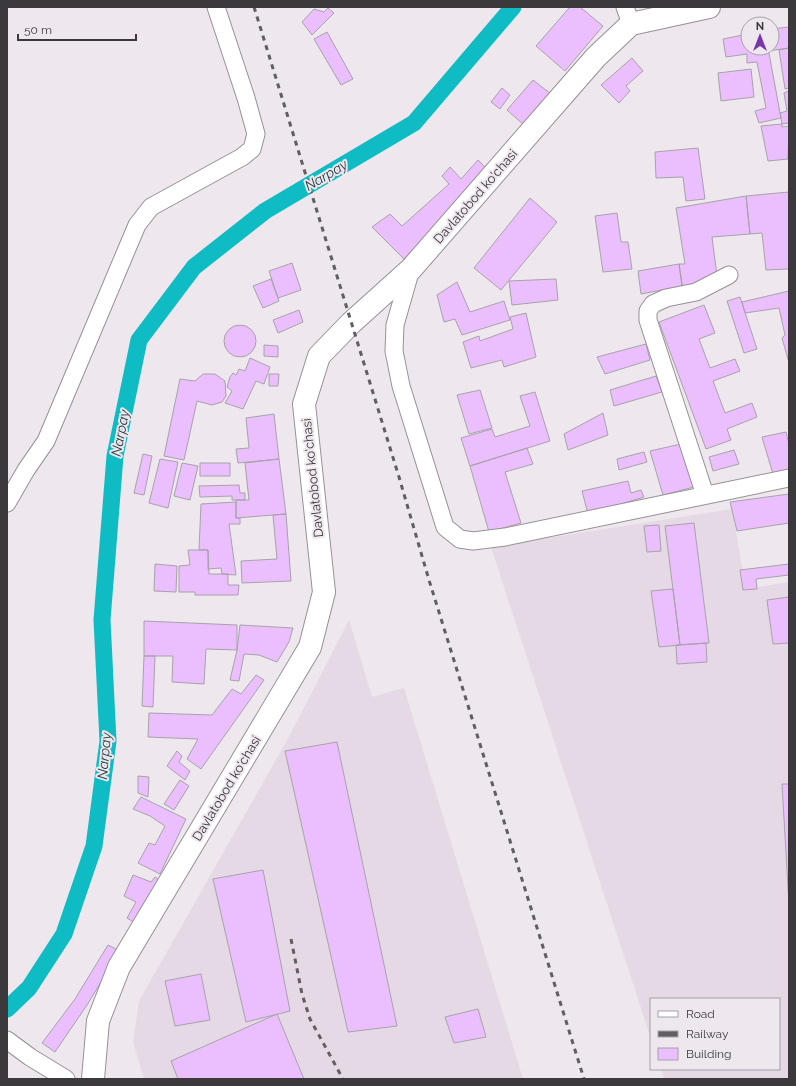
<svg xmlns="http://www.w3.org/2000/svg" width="796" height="1086" viewBox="0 0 796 1086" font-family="Raleway,sans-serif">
<rect width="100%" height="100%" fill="#eee7ee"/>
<!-- built -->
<path fill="#e5d9e6" d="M732,509L746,589L789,582V1079H664L661,1069H779V999H651V1039L491,547Z
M349,620L372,697L404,688L523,1079H144L133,1042L139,1001L290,735Z"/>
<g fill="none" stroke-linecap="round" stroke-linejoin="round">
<!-- canal -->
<path stroke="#0fbcc4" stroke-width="17" d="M7,1009L29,988L64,934L94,846L108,741L102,620L115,456L139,340L194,267L265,211L414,123L513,7"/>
</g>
<!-- building -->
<path fill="#ebbffe" stroke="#a7a2a9" d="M570,7H580L603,26L565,71L536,46Z
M328,8L334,13L312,35L302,22L314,9L324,12Z
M789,27V48L768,51V48H772V29Z
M327,32L353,79L341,85L314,39Z
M748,34V48H768L781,118L759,123L755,111L766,108L757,62L747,63V54L726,57L723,39Z
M789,48V88L785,89L779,50Z
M632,58L643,71L626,86L630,91L619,103L601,85Z
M751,69L754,97L721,101L718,73Z
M533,80L551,94L525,126L507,110Z
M502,88L510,95L500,109L491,102Z
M789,91V123L782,124L780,113L787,111L784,93Z
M782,124V127L789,126L788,159L768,161L761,126Z
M698,148L705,199L686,201L683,177L656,178L655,152Z
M478,160L489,171L404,259L372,227L390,214L402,226L449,184L442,176L450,167L461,179Z
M789,192V269L766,270L762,233L750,234L746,196Z
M746,196L750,234L712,237L718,284L683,290L679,264H685L676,208Z
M530,198L557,222L501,290L474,268Z
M617,213L621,242H628L632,269L603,272L595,216Z
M292,263L301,290L278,298L269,271Z
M679,264L682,286L641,294L638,271Z
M271,279L279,301L263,308L253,286Z
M556,279L558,300L512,305L509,281Z
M457,282L470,312L504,301L510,320L462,335L455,319L444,322L437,295Z
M789,291V363L782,338L785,335L779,308L745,313L742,302Z
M740,297L757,349L744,353L727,301Z
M704,305L715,333L699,339L710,368L735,359L740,371L713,381L725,413L752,403L757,417L727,429L731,440L706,449L659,322Z
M299,310L303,322L278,333L273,320Z
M526,313L536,357L504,367L502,360L471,368L463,342L479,336L480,341L513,329L510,317Z
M224 341a16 16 0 1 1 32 0a16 16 0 1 1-32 0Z
M646,344L650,360L605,374L597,357Z
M264,345L278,346V357L264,356Z
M250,358L270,367L264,384L256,381L243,409L225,403L232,391L227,387L230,377L233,373L236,375L239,369L245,371Z
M203,374H215L225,381L226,396L222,402L212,405L197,401L184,460L164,456L180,379L195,381Z
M269,374H279L278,386H269Z
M656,376L662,392L614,406L610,390Z
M480,390L492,428L469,434L457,395Z
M535,392L550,441L470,466L461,438L492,429L495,437L530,426L520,396Z
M603,413L608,435L568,450L564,434Z
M274,414L279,459L238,463L236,449L249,448L246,418Z
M786,432L789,444V471L773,474L762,437Z
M681,444L694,487L663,495L650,451Z
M527,448L533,464L505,472L521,523L489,532L470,466Z
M734,450L739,464L713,471L709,457Z
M644,452L647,462L619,470L617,459Z
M143,454L152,456L144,495L134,493Z
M160,459L178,462L168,508L149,503Z
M279,459L286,514L236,518V500H249L245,463Z
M182,463L198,466L190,500L174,496Z
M200,463H230V476H200Z
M628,481L631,493L641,490L644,497L588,514L582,491Z
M239,485L240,493H245V500H232V496L200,497L199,486Z
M789,494V523L737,531L730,502Z
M236,502V518H240V524H229L236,575L222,574L221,568L208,569V550H199L201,504Z
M286,514L291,581L242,583L241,561L277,559L273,515Z
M694,523L709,643L680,645L665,526Z
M659,525L661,551L647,552L644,526Z
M188,550H208L209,574H228V585H239L238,595H195V592H179V566L190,565Z
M155,564L177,566L176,592L154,591Z
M789,564V575L756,579L757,589L743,590L740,570Z
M673,589L680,645L659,647L651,591Z
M789,597V643L773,644L767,600Z
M144,621L237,625V650L206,649L204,684L172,682L173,656H144Z
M240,625L293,628L289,642L277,662L259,655L244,654L239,681L230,680L237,650Z
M706,643L707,662L677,664L676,645Z
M144,656H155L153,707L142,706Z
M256,675L264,680L201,769L187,759L198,739L148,737L149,713L212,715L232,689L241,694Z
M337,742L397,1026L348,1032L285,751Z
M177,751L182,756L179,762L190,771L185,780L167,766Z
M138,776L149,777L148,797L138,793Z
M180,780L189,786L174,810L164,804Z
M782,784H789V905Z
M141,797L186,819L160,874L138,863L149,843L155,845L165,826L150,816L133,809Z
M263,870L290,1011L246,1022L213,879Z
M133,875L151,882L155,877L159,880L135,923L127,918L136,902L124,896Z
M108,945L120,951L87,1005L55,1052L42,1043L75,999Z
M201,974L210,1020L175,1026L165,981Z
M478,1009L486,1037L454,1043L445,1017Z
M277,1014L304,1079H178L171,1061Z"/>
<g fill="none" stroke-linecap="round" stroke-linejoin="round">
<defs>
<path id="street" d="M625,7L631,24
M411,269L395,325L394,351L401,386L445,527L460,539L473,541L505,537L789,478
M705,495L648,320V311L653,304L666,298L696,292L729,275
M7,503L26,470L46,441L137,225L151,207L242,157L252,149L256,134L246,98L216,7
M7,1040L30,1057L66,1079"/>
<path id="secondary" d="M93,1079L98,1021L119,967L310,647L324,592L304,404L319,356L351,323L411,269L596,57L631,24L709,7"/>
</defs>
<!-- street casing -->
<use href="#street" stroke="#979197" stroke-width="19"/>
<!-- secondary casing -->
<use href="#secondary" stroke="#979197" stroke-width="24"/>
<!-- street -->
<use href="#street" stroke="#fff" stroke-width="17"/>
<!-- secondary -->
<use href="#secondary" stroke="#fff" stroke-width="22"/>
<!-- rail -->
<path stroke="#615e61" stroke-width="3" stroke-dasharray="5 5" stroke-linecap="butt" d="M254,7L399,477L429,580L584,1079
M291,939L302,994L310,1019L343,1079"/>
</g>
<g text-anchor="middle" stroke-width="4" stroke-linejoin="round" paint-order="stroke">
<!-- street labels -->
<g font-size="13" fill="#3b393b" stroke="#eee7ee">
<text transform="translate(475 196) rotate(-49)" y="5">Davlatobod ko'chasi</text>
<text transform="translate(312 478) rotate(-96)" y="5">Davlatobod ko'chasi</text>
<text transform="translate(226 788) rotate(-59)" y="5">Davlatobod ko'chasi</text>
</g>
<!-- water labels -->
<g font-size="14" font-style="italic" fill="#263e40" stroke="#eee7ee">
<text transform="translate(326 175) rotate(-31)" y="5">Narpay</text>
<text transform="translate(120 433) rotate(-79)" y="5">Narpay</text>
<text transform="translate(104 756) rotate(-85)" y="5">Narpay</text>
</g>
</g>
<!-- border -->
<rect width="796" height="1086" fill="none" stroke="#3b393b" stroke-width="16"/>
<!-- legend -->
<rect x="650" y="998" width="130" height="72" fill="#eee7ee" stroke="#a6a1a6"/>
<rect x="658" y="1011" width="20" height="6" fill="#ffffff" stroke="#a6a1a6"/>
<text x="686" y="1018" font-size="12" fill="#3b393b">Road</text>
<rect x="658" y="1031" width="20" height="6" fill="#615e61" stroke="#a6a1a6"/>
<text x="686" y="1038" font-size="12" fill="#3b393b">Railway</text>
<rect x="658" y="1048" width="20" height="12" fill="#ebbffe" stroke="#a6a1a6"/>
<text x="686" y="1058" font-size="12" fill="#3b393b">Building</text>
<!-- north arrow -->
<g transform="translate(760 36)"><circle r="19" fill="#eee7ee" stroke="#a6a1a6"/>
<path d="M0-3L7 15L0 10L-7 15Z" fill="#7836aa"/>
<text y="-6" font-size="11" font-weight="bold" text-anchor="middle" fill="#3b393b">N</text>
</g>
<!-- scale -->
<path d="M18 34v6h118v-6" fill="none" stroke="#3b393b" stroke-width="2"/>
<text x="24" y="34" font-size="12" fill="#3b393b" stroke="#eee7ee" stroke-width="3" paint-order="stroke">50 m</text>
</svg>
